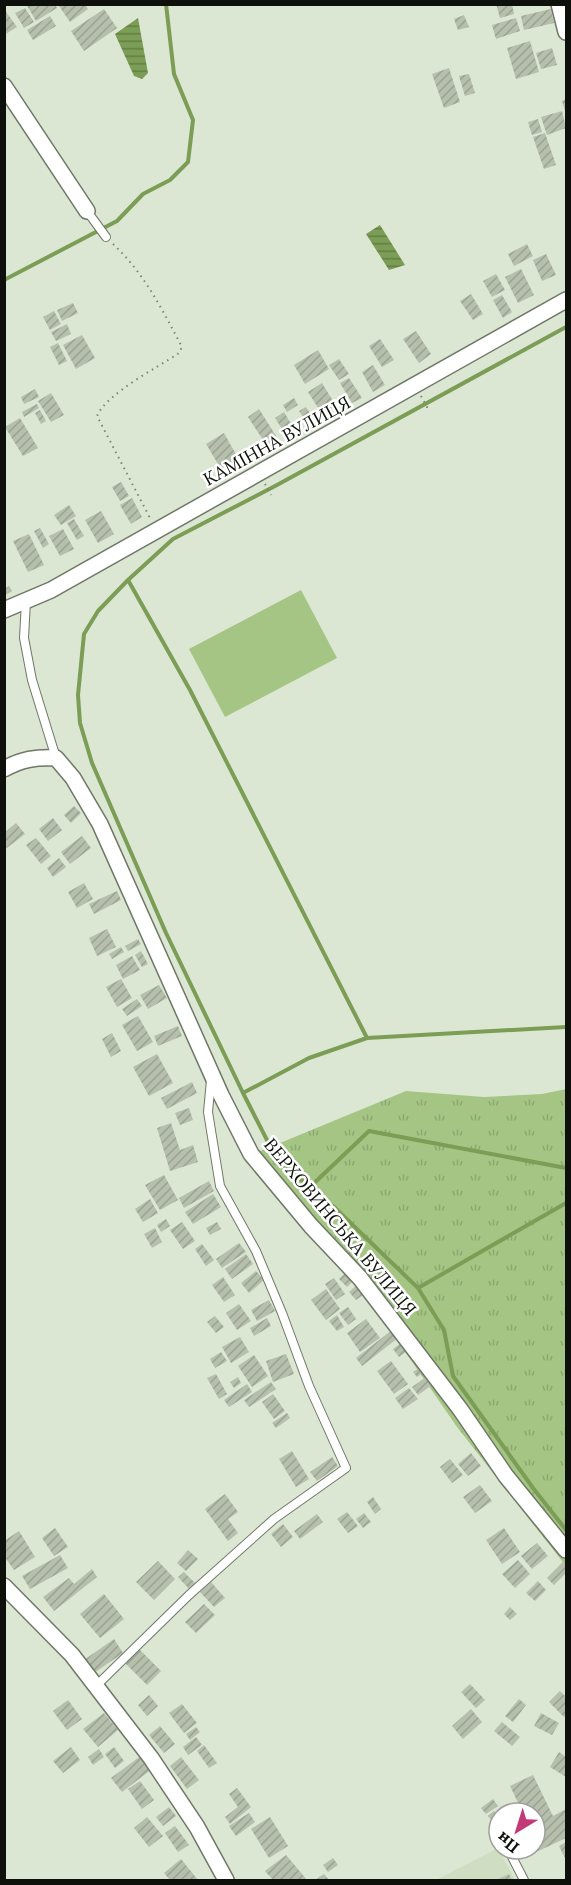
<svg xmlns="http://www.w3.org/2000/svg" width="571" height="1885" viewBox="0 0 571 1885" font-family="Lora,serif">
<defs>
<pattern id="grass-tufts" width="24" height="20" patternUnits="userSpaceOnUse" patternTransform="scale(1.5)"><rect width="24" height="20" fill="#a4c583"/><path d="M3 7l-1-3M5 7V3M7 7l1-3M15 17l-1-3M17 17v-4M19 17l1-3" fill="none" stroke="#8ca870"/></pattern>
<pattern id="water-rules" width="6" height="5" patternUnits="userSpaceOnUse" patternTransform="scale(1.5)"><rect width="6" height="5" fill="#7b9d55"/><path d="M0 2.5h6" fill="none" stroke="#637f45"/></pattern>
<pattern id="building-hatch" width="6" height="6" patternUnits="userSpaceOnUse" patternTransform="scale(1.5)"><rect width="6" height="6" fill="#b5bfac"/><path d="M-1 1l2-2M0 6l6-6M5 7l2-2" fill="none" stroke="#9aa393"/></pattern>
</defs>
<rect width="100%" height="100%" fill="#dce7d3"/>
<!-- built -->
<path fill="#cfddc2" d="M498,1848L515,1880H436Z"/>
<!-- grass -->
<path fill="url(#grass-tufts)" d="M566,1089V1566L457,1427L373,1305L246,1157L406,1091L484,1097L542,1094Z"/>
<!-- pitch -->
<path fill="#a4c583" d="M301,590L337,658L225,717L189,649Z"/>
<!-- water -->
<path fill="url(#water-rules)" d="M138,18L148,73L142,79L134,76L115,34Z
M380,225L405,265L389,270L366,234Z"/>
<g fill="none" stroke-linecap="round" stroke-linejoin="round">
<!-- stream -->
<path stroke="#7b9d55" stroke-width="4" d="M4,280L117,221L143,194L170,180L188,162L193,120L174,74L166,4
M566,327L277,485L173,539L128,580L98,611L84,634L78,695L80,723L92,763L166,933L243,1093L268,1142L283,1165L334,1207L418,1288L566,1203
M128,580L190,690L367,1038
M243,1093L309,1058L367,1038L566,1027
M310,1187L369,1131L566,1168
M418,1288L444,1330L453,1376L533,1488L566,1530"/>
</g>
<!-- building -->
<path fill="url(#building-hatch)" d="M26,4H55L57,8L36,21Z
M61,4H85L88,9L70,22L59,6Z
M496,4H512L514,14L500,18Z
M25,8L34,22L24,28L15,13Z
M4,9L17,27L4,35Z
M104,9L117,28L84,51L71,31Z
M551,9L554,23L524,30L521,16Z
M464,15L469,27L458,30L454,19Z
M50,16L56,26L33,40L27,30Z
M516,18L520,31L496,39L492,25Z
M530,41L539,72L516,79L507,48Z
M552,48L557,65L541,69L536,53Z
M449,68L460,102L444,108L432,74Z
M469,74L475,93L465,96L459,76Z
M566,99V114L562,101Z
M562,111L566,128L547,135L541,117Z
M538,119L542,132L532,135L528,122Z
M545,133L556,165L544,169L533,137Z
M527,244L533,256L514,266L508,254Z
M546,254L556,275L542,281L533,260Z
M521,269L534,295L518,303L505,277Z
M496,274L505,290L492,297L483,281Z
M471,294L483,314L473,320L460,301Z
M502,295L512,312L503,318L493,300Z
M73,303L78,313L62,321L57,310Z
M54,311L61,324L50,330L43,317Z
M67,324L71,334L56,341L51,332Z
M416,331L431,354L419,363L403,339Z
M82,335L95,358L76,369L63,345Z
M380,339L394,360L382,367L369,346Z
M58,343L67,361L59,365L50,347Z
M318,350L329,369L305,384L294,365Z
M339,359L349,374L339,380L329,365Z
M373,365L385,385L373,392L362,372Z
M349,378L362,398L352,403L340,383Z
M322,383L336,406L322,414L308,392Z
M35,389L39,397L24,404L21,397Z
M51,393L64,415L51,422L38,401Z
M294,398L298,405L287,412L283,405Z
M37,404L39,408L24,417L22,412Z
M306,407L315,421L308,425L299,411Z
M259,409L278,439L267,446L248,417Z
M40,410L46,421L41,424L35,413Z
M284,412L296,432L287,437L275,418Z
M20,418L38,448L23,456L5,427Z
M224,433L238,458L221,469L206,444Z
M121,482L129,496L120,501L112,487Z
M132,498L142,517L131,524L120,505Z
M69,505L76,516L61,525L54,515Z
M101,511L114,534L98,543L85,520Z
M74,519L84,536L77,540L67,523Z
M40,528L49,544L43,548L34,531Z
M63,529L74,549L60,556L49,536Z
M29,534L44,565L28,572L13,541Z
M9,586L12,591L4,596V589Z
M74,806L81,813L71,823L64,815Z
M53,818L62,830L48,841L39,829Z
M16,823L25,834L4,850V833Z
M82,836L91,848L70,864L61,852Z
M36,838L51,856L41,864L26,845Z
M59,858L66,867L53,877L47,868Z
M84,883L93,899L77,908L68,892Z
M117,891L121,900L94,914L89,904Z
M107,929L116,947L97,956L89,938Z
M138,939L141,944L128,951L125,946Z
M121,947L124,952L112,959L109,954Z
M141,951L148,964L142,967L135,955Z
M132,956L140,970L123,979L116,965Z
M121,979L132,998L117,1007L106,987Z
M159,985L167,998L148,1009L140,995Z
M137,999L142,1006L127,1016L122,1009Z
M138,1016L153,1042L137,1051L122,1025Z
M178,1026L182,1036L158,1046L154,1036Z
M112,1033L121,1051L111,1057L102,1039Z
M157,1054L173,1083L149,1096L133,1067Z
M192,1082L197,1093L167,1109L161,1098Z
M189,1108L193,1120L180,1125L175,1113Z
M171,1123L180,1150L193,1145L198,1162L170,1171L157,1128Z
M164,1175L178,1200L160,1210L145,1185Z
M209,1181L214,1191L184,1208L179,1198Z
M213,1194L221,1207L193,1224L185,1212Z
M150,1199L158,1213L143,1222L135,1209Z
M166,1219L170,1226L161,1232L157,1225Z
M182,1222L195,1241L183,1249L170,1230Z
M217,1222L221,1229L210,1235L206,1228Z
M155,1228L162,1242L152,1248L144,1234Z
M239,1243L246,1252L222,1268L216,1259Z
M202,1244L214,1260L206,1266L195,1249Z
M246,1254L253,1264L232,1279L225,1269Z
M256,1271L264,1280L249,1293L241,1283Z
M345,1273L353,1281L347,1287L339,1279Z
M223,1277L235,1295L224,1302L212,1285Z
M334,1278L345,1294L336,1300L325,1284Z
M356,1286L363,1295L356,1300L349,1292Z
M326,1289L340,1309L326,1320L311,1300Z
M269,1300L275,1311L257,1321L251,1310Z
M239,1304L251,1321L237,1330L226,1313Z
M348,1307L356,1319L348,1325L339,1313Z
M337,1315L344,1327L337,1331L329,1321Z
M215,1316L224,1327L216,1333L207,1322Z
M267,1318L271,1326L254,1336L250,1328Z
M366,1319L380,1338L360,1352L347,1333Z
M392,1330L398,1338L362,1366L356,1358Z
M240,1337L249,1352L231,1363L222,1347Z
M401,1343L407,1351L399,1357L393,1349Z
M221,1352L227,1361L215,1368L210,1359Z
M286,1354L294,1374L273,1382L266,1361Z
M254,1355L268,1376L252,1387L238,1366Z
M391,1361L408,1384L394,1394L377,1371Z
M422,1366L425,1371L417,1377L413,1372Z
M216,1374L227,1394L219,1399L207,1378Z
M238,1377L241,1383L234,1388L230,1382Z
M426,1377L432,1385L418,1395L412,1387Z
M271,1382L276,1389L249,1407L244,1400Z
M247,1384L252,1392L229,1407L224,1400Z
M409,1388L418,1399L403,1409L395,1398Z
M273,1394L285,1411L274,1419L262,1402Z
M287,1413L290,1418L276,1428L272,1423Z
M292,1451L309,1479L296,1487L279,1459Z
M471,1453L481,1466L468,1476L458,1464Z
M332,1457L338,1466L317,1481L310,1472Z
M450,1459L463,1475L452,1483L440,1467Z
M480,1485L492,1501L475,1513L463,1497Z
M225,1494L238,1512L228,1519L238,1533L228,1541L205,1509Z
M373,1497L381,1509L375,1514L367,1502Z
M347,1512L358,1526L348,1533L337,1519Z
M364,1513L371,1522L363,1528L356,1519Z
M317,1514L323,1522L300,1539L294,1531Z
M283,1524L293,1537L281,1547L271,1534Z
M55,1528L68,1547L54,1556L42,1538Z
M504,1528L520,1552L502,1564L486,1540Z
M19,1531L35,1557L14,1570L4,1556V1541Z
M537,1543L548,1556L532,1569L521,1556Z
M188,1550L198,1559L186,1571L177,1563Z
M60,1555L68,1568L30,1589L22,1576Z
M518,1560L530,1574L515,1588L502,1574Z
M158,1561L175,1579L154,1600L136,1582Z
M563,1562L566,1566V1573L554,1585L547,1578Z
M92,1569L97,1577L54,1611L43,1597L69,1578L74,1584Z
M184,1572L195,1583L189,1589L178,1577Z
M538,1581L546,1590L535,1601L526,1593Z
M211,1582L225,1598L214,1607L200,1592Z
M104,1594L124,1619L100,1638L80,1614Z
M204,1604L215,1615L196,1633L185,1622Z
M510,1607L517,1614L510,1620L504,1614Z
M114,1639L123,1653L94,1673L84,1660Z
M139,1649L161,1671L147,1685L125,1663Z
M470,1684L485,1700L476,1708L461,1692Z
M560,1691L566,1697V1714L564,1717L549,1702Z
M149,1695L158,1706L147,1716L138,1705Z
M519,1699L526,1705L513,1722L505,1716Z
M68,1700L82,1719L67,1730L53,1711Z
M182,1704L197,1723L184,1733L169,1713Z
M471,1709L482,1722L463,1739L452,1726Z
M104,1713L118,1730L98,1747L83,1729Z
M541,1713L559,1723L552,1735L534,1726Z
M502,1722L520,1737L512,1746L494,1731Z
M160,1726L175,1744L164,1753L149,1735Z
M196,1727L200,1732L190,1740L186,1734Z
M196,1737L202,1745L188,1755L183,1747Z
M204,1745L217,1763L209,1768L197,1751Z
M71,1747L80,1760L63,1773L53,1761Z
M114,1747L124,1761L115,1768L105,1754Z
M99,1749L104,1757L93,1765L88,1757Z
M559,1752L566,1757V1777L550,1767Z
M142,1755L152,1769L122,1792L111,1778Z
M181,1757L199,1780L187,1789L170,1766Z
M533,1775L553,1816L566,1809V1838L530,1855L527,1849H535V1813H523L510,1786Z
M140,1781L154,1800L142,1809L128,1789Z
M237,1788L251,1807L230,1824L225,1817L238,1807L229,1794Z
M493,1799L498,1806L486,1814L481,1808Z
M169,1807L176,1816L163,1826L156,1817Z
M494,1811L499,1817V1822L495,1825L488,1816Z
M249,1813L255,1822L236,1836L229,1826Z
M147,1817L163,1836L149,1847L134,1828Z
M270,1817L288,1846L269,1858L251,1829Z
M175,1826L189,1845L178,1852L165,1833Z
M566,1842V1860L559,1846Z
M286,1855L307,1880H273L265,1871Z
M333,1858L338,1865L328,1872L323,1865Z
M181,1859L198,1880H170L164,1873Z
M324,1874L329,1880H315Z
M509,1874L512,1880H496Z"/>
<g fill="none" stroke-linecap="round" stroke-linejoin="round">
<defs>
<path id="lane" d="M87,211L106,237
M26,601L24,638L32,680L56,758
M96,1686L189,1595L274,1519L346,1468L309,1386L282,1313L256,1251L220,1186L208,1112L211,1080
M508,1849L524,1880"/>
<path id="street" d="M559,4L566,32
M4,86L87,211
M4,610L51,590L566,300
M4,769C22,759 36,757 56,758L73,778L100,824L221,1095L251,1154L311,1226L360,1278L460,1409L506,1476L566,1550
M4,1586L72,1655L151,1758L197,1827L226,1880"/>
</defs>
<!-- lane casing -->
<use href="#lane" stroke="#6f7867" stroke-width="10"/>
<!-- street casing -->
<use href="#street" stroke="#6f7867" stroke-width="18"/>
<!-- path -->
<path stroke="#7c8375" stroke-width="2" stroke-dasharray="1.5 4.5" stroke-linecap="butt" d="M113,244C144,273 162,309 182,347L179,353C157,368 107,393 97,416L150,518
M421,396L428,409
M265,484L271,495"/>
<!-- lane -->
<use href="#lane" stroke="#fff" stroke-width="8"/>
<!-- street -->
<use href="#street" stroke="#fff" stroke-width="15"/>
</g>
<g text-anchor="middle" stroke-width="5" stroke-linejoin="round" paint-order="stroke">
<!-- street labels -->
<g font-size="18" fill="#0e110b" stroke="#fff">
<text transform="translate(277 441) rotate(-29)" y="6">КАМІННА ВУЛИЦЯ</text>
<text transform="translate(340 1227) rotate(50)" y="6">ВЕРХОВИНСЬКА ВУЛИЦЯ</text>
</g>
</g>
<!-- border -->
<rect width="571" height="1885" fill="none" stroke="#0e110b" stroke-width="12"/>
<!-- north arrow -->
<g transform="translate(517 1831) rotate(218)"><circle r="28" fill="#ffffff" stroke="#9fa09d" stroke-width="1.5"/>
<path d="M0-4.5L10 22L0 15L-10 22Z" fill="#c13976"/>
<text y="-9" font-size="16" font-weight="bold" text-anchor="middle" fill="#0e110b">Пн</text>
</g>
</svg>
